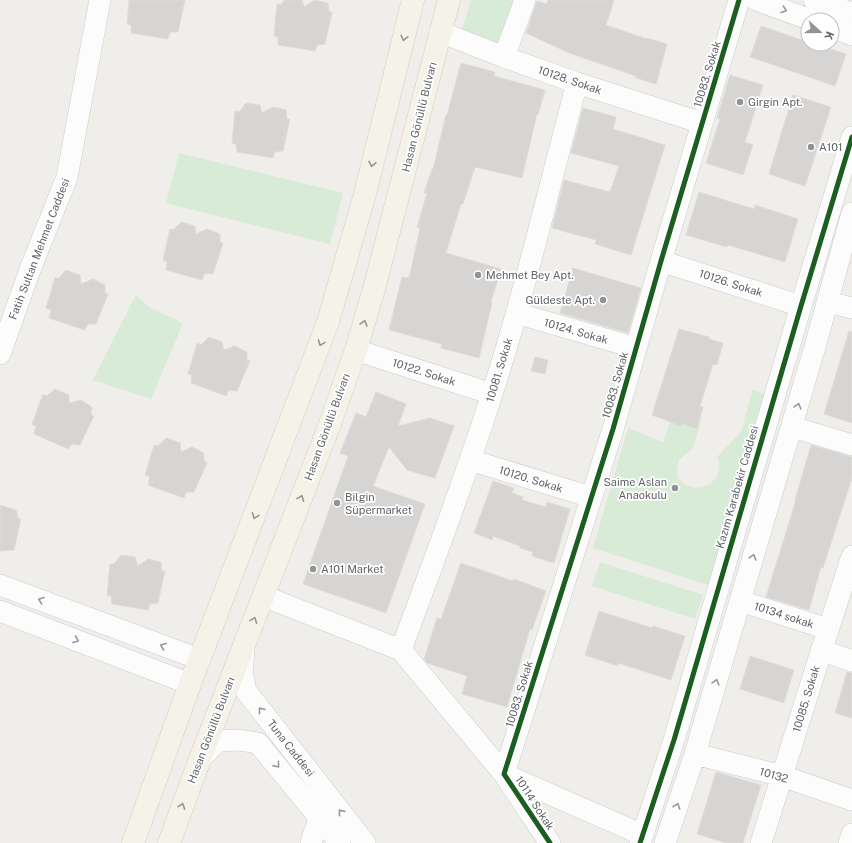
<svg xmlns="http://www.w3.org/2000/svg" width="852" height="843" viewBox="0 0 852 843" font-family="'Public Sans',sans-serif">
<rect width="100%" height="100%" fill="#efeeea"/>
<!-- green -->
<path fill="#d8ebd6" d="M471,0H513L500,45L461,33Z
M179,153L343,193L330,244L166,203Z
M136,295L149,307L183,323L151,399L93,380Z
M753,389L766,396L711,586L593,548L628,428L663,442L673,413L701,422L693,448L679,460C678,463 677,469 677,473C681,494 719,493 719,466C719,463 718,460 717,457L741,432Z
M600,562L703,595L695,619L592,586Z"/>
<!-- building -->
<path fill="#d6d5d3" stroke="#deddd9" d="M129,0H185L178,32H170L168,39L131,33V25L127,24Z
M284,0H302L304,7L315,0L328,3L329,12H332L325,44L317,45L315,51L278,45V37L274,36L277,4L281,5Z
M548,0H614L606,25L647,39V38L667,44L656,84L636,78V76L569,53L526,33L537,1L547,4Z
M761,26L808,42V44H815L846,54L835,86L750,57Z
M461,63L495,72L494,76L545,90L538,115L537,114L522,178L475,167L463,204H461L446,253L501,269L491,302L492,303L479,358L441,348L442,344L389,330L402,277L409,278L420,228L417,227L427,193H424L432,169H433L446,115H447Z
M730,75L763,85L745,142L753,145L743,175L706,163L720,119L717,118Z
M793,95L831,107L805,186L769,174Z
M246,103L260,105L262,113L273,107L286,110L287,119H290L283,151L275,152L273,158L237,152L236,144L232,143L235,111L239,112Z
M583,108L616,117L613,129L665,145L631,255L595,244L596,240L552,228L564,180L610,192L619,166L571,153Z
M699,192L754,209L755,205L798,219L785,262L728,245L727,247L686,235Z
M181,222L195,226L196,234L207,229L220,234V242L223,243L213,274L205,273L202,280L166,270L167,262L163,260L170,229L173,230Z
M573,268L641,288L628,333L560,313Z
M66,270L80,275L81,284L93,279L105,285V293L108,294L96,324H88L85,330L49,318L51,310L46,308L55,277L58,279Z
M679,329L709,337V339L723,343L717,365L713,364L700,406L703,407L697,429L682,424L681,426L652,415Z
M849,331L852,332V423L824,414Z
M209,337L222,342L224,350L235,346L247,352V360L250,361L237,391L229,390L226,396L191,383L192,375L188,374L197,343L201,345Z
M535,357L548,360L545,374L531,371Z
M55,389L69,395V403L81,400L92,407L91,415L94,416L80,445L72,444L68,449L34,434L36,426L32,424L43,394L47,396Z
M376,392L406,404L398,426L430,418L454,426L435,478L407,470L389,447L373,486L425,504L386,613L303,584L348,456L340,453L356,413L366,417Z
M166,438L180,443L181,452L192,447L204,453V461L207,463L194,492H186L184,498L148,485L150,477L145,475L154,445L158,446Z
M811,445L852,457V478L823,568L821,567L809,610L766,597L796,500H795Z
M493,481L514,488L512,493L523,497L522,500L546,507L547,502L570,509L554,563L532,556L533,552L520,548V546L493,536L492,540L474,533Z
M0,505L16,510L18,518L21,519L14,550L0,551Z
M121,555L135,557L138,566L148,559L161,562L162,571H165L158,603L150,604L148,610L112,604L111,596L107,595L110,564H114Z
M461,563L513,581L514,579L546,591L532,630L530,629L507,707L462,694L467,676L427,663L424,659L437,618L441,619Z
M599,611L652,628L653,626L685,636L671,680L618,663V666L585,655Z
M750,656L794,670L784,703L740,689Z
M847,672L852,673V718L835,713Z
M716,772L761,785L743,843H726L697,834Z"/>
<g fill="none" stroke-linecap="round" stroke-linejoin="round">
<defs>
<path id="minor" d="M756,0L811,20
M814,0L852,13
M832,27L852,35
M440,32L504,57L577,83L702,123
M504,57L525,0
M661,261L801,306
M828,302L852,308
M516,313L636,348
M356,350L492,394
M0,354L31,267L67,177L100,0
M792,427L852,445
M470,460L591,497
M0,585L199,659
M263,596L401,650L504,774L643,835
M740,601L828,629
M0,611L190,684
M244,649L242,673L246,691L365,843
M401,650C432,565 465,480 492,394C525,292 549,187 577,83
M821,650L852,661
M695,754L782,776L852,800
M200,759L218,741L239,740L258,743L340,843
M311,843L319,818
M550,843L504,774L613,429L661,261L739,0
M640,843L674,740L801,306L852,137
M665,843L695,754L814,350L852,213
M761,843L814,674L852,556
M849,843L852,834"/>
<path id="major" d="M133,843L190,684L328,322L365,194L413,0
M169,843L200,759L328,429L356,350L374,289L449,0"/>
</defs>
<!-- minor casing -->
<use href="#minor" stroke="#cbcccc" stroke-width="22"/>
<!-- major casing -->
<use href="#major" stroke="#d7ceb8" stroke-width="23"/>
<!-- minor -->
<use href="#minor" stroke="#fdfcfc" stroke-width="21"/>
<!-- major -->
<use href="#major" stroke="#f4f2e9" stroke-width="22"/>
<defs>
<path id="cycleway" d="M550,843L504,774L613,429L661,261L739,0
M640,843L674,740L801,306L852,137"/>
</defs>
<!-- cycleway casing -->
<use href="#cycleway" stroke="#fff" stroke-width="8"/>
<!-- cycleway -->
<use href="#cycleway" stroke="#1b5e20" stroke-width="5"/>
</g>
<!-- one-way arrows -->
<defs><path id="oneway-chevron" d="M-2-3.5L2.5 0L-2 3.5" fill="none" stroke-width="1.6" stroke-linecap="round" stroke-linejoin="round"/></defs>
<g stroke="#96999c">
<use href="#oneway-chevron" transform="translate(784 10) rotate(20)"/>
<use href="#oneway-chevron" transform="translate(798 406) rotate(-74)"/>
<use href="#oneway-chevron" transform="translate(753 557) rotate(-73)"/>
<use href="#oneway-chevron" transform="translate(41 600) rotate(-160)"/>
<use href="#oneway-chevron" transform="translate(76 640) rotate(21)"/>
<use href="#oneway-chevron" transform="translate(163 646) rotate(-159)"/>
<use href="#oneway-chevron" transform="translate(716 682) rotate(-74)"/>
<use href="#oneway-chevron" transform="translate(261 710) rotate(-128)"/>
<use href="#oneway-chevron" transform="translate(277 765) rotate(51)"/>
<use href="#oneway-chevron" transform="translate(677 806) rotate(-71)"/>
<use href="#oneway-chevron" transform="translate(341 812) rotate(-128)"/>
</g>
<g stroke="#939595">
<use href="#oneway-chevron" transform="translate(404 38) rotate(104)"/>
<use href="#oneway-chevron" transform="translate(372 164) rotate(103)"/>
<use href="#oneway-chevron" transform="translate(364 323) rotate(-74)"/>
<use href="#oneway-chevron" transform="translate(321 343) rotate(110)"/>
<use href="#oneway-chevron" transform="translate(301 498) rotate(-69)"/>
<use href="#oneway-chevron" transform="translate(255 516) rotate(111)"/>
<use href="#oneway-chevron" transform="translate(254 620) rotate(-69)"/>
<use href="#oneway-chevron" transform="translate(182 806) rotate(-70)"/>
</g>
<!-- markers -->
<g fill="#919496" stroke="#fff" stroke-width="1.5">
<circle cx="740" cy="102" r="4"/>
<circle cx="811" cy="147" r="4"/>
<circle cx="478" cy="275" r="4"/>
<circle cx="603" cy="300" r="4"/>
<circle cx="675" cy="488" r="4"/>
<circle cx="337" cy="503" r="4"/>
<circle cx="313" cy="569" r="4"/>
</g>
<g text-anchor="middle" stroke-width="3.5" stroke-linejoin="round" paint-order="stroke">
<!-- street labels -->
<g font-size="11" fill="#5f6368" stroke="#fff">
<text transform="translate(707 74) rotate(-73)" y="4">10083. Sokak</text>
<text transform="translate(570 80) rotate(19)" y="4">10128. Sokak</text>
<text transform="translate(419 117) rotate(-76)" y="4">Hasan Gönüllü Bulvarı</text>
<text transform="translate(39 249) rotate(-69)" y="4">Fatih Sultan Mehmet Caddesi</text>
<text transform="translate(731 283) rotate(18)" y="4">10126. Sokak</text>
<text transform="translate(576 331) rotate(16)" y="4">10124. Sokak</text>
<text transform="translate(499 370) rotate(-73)" y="4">10081. Sokak</text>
<text transform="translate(424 372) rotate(18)" y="4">10122. Sokak</text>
<text transform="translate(615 385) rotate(-74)" y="4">10083. Sokak</text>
<text transform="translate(327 427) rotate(-70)" y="4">Hasan Gönüllü Bulvarı</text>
<text transform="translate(531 479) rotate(17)" y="4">10120. Sokak</text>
<text transform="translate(737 487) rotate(-74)" y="4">Kazım Karabekir Caddesi</text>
<text transform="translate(784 615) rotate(18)" y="4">10134 sokak</text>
<text transform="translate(519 694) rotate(-73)" y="4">10083. Sokak</text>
<text transform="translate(806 699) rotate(-73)" y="4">10085. Sokak</text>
<text transform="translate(211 730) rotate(-69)" y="4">Hasan Gönüllü Bulvarı</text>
<text transform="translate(291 748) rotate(52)" y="4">Tuna Caddesi</text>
<text transform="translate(774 775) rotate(16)" y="4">10132</text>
<text transform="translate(535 803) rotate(57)" y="4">10114 Sokak</text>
</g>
<!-- poi labels -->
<g font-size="11" fill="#5f6368" stroke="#fff" text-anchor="start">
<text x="748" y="106">Girgin Apt.</text>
<text x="819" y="151">A101</text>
<text x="486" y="279">Mehmet Bey Apt.</text>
<text x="595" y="304" text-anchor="end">Güldeste Apt.</text>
<text x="667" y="486" text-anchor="end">Saime Aslan<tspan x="667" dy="13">Anaokulu</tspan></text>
<text x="345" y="501">Bilgin<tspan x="345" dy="13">Süpermarket</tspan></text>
<text x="321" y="573">A101 Market</text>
</g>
</g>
<!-- north arrow -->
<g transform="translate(820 32) rotate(111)"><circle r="19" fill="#ffffff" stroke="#bfc1c3"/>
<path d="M0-3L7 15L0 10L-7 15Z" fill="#919496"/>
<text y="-6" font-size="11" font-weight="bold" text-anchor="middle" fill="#5f6368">K</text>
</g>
</svg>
